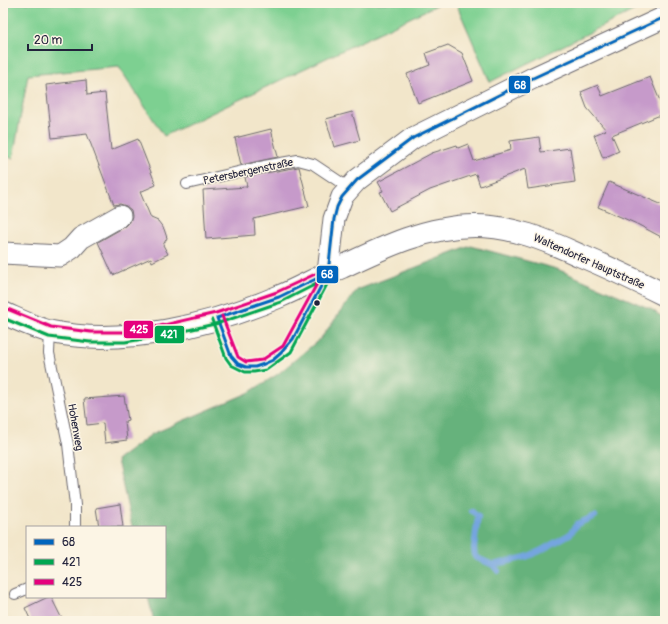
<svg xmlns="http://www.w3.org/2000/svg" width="668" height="624" viewBox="0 0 668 624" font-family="Pangolin,sans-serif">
<rect width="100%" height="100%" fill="#fcf5e5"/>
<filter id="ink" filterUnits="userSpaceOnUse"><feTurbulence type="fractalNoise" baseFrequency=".025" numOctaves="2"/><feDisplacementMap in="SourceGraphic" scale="8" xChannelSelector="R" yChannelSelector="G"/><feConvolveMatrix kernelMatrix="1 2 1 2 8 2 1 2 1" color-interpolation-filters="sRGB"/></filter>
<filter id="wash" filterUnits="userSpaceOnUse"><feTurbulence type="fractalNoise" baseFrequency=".012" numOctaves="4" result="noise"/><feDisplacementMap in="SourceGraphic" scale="16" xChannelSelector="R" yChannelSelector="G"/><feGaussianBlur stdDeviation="0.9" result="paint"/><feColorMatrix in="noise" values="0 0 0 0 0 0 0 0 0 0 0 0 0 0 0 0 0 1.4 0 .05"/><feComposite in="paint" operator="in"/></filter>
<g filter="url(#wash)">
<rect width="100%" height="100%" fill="#f2e6ca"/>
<!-- green -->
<path fill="#7dd091" stroke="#507966" d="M3,3H441L164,136L119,67L28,75L13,158L3,156Z
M456,3H649L490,82Z"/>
<!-- forest -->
<path fill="#66b27b" stroke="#446a5b" d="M471,246L557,269L651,309L665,319V621H154L148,597H165V527H132L117,460L152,434L248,393L278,374L321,338L357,290Z"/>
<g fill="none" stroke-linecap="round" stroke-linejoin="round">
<!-- stream -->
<path stroke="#74a5df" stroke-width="6" d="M471,510L478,516L474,548L475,557L493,565L498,571
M493,565L526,557L540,551L570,534L577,524L595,516"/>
</g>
<g id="blocks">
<!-- building -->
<path fill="#c69aca" d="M448,45L462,53L473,81L418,103L407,74L430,65L426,53Z
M650,77L665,113L612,135L619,151L603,158L594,135L606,130L587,108L581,92L598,85L602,96Z
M86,80L87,95L105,93L111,150L138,139L156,185L140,192L151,218L158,221L164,229L167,238L163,245L168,254L152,262L151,258L113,275L98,242L126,226L130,222L132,216L131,210L126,206L120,204L114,205L87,134L52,138L46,85Z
M352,112L360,140L334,147L326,119Z
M271,129L278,157L241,165L235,138Z
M539,137L541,152L570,148L575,182L528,189L525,169L480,186L476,174L430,190L390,211L380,192L383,191L378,182L432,153L457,145L458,148L468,144L474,161L511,150L510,141Z
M298,167H299L309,206L254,219L255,235L206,239L203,190L247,187L245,177Z
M609,182L665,206V239L637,224L598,207Z
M124,396L128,420L125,421L127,440L105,443L103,423L87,425L84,399Z
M120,504L123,527H99L96,508Z
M48,597H51L63,621H31L25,608Z"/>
</g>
</g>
<g filter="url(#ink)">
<use href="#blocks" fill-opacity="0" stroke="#6b676d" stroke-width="1"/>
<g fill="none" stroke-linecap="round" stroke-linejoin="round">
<defs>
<path id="lane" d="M187,184L264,166L298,160L313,164L349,188
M217,318L231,356L234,361L239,364L245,367H254L264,365L287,349L325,278
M50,332L49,353L68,444L75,505V527
M15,594L27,589"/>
<path id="street" d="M3,253L60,256L72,248L81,238L120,216
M328,273L334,219L342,197L357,180L413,138L533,78L665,17"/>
<path id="secondary" d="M3,313C17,319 37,329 52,332C123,347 212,325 278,297C300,288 320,276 342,267C384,247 428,226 475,226C512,226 546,240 579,255C608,267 637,281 665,295"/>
</defs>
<!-- lane casing -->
<use href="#lane" stroke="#6b676d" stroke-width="12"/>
<!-- street casing -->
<use href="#street" stroke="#6b676d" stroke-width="23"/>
<!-- secondary casing -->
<use href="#secondary" stroke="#6b676d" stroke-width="24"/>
<!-- lane -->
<use href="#lane" stroke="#fff" stroke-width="10"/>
<!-- street -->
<use href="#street" stroke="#fff" stroke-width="21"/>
<!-- secondary -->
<use href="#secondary" stroke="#fff" stroke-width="22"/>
<defs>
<path id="bus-1" d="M217,318L231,356L238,364L246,367H255L264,364L273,360L281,353L293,339L328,273L334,219L337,207L342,197L357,180L413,138L533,78L665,17
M217,318L279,297L328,273"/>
<path id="bus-2" d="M3,318L49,337L90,342H125L162,336L219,323L281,302L330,277
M212,320L226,358L231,365L245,372H254L266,370L291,352L332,275"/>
<path id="bus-3" d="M5,308L51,327L91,332H124L160,326L216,313L277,292L326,269
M222,316L238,357L246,362L262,360L283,346L324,271"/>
</defs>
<!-- bus-1 casing -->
<use href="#bus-1" stroke="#fcf5e5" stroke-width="6"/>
<!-- bus-2 casing -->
<use href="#bus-2" stroke="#fcf5e5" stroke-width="6"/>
<!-- bus-3 casing -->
<use href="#bus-3" stroke="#fcf5e5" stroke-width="6"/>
<!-- bus-1 -->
<use href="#bus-1" stroke="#0065bd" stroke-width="3"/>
<!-- bus-2 -->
<use href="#bus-2" stroke="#00a651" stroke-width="3"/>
<!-- bus-3 -->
<use href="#bus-3" stroke="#e5007d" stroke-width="3"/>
</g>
</g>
<!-- markers -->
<circle fill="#22223b" stroke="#fcf5e5" stroke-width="1.5" cx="317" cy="303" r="3.5"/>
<g text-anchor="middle" stroke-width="3" stroke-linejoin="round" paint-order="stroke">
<!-- street labels -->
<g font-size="11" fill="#22223b" stroke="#fcf5e5">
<text transform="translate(248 171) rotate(-12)" y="4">Petersbergenstraße</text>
<text transform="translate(589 261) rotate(24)" y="4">Waltendorfer Hauptstraße</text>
<text transform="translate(76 427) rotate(80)" y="4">Hohenweg</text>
</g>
</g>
<g stroke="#fcf5e5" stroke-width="1.5">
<rect x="508" y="75" width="23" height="19" rx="4" fill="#0065bd"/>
<rect x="316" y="265" width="23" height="19" rx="4" fill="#0065bd"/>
<rect x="123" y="320" width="31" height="19" rx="4" fill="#e5007d"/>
<rect x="154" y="325" width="31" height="19" rx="4" fill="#00a651"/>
</g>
<g font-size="11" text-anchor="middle" font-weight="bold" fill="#fff">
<text x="520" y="89">68</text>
<text x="327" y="278">68</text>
<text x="139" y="333">425</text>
<text x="169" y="338">421</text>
</g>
<!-- margin -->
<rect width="668" height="624" fill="none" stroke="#fcf5e5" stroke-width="16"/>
<!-- legend -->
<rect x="26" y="526" width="140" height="72" fill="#fcf5e5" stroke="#a5a1a1"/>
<rect x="34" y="539" width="20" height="6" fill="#0065bd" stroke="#a5a1a1"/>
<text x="62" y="546" font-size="12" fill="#22223b">68</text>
<rect x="34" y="559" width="20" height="6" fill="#00a651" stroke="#a5a1a1"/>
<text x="62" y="566" font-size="12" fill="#22223b">421</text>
<rect x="34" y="579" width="20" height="6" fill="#e5007d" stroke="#a5a1a1"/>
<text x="62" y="586" font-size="12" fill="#22223b">425</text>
<!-- scale -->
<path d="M28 44v6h64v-6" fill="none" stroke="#22223b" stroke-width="2"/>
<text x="34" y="44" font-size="12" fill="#22223b" stroke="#fcf5e5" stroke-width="3" paint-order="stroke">20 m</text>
</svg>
